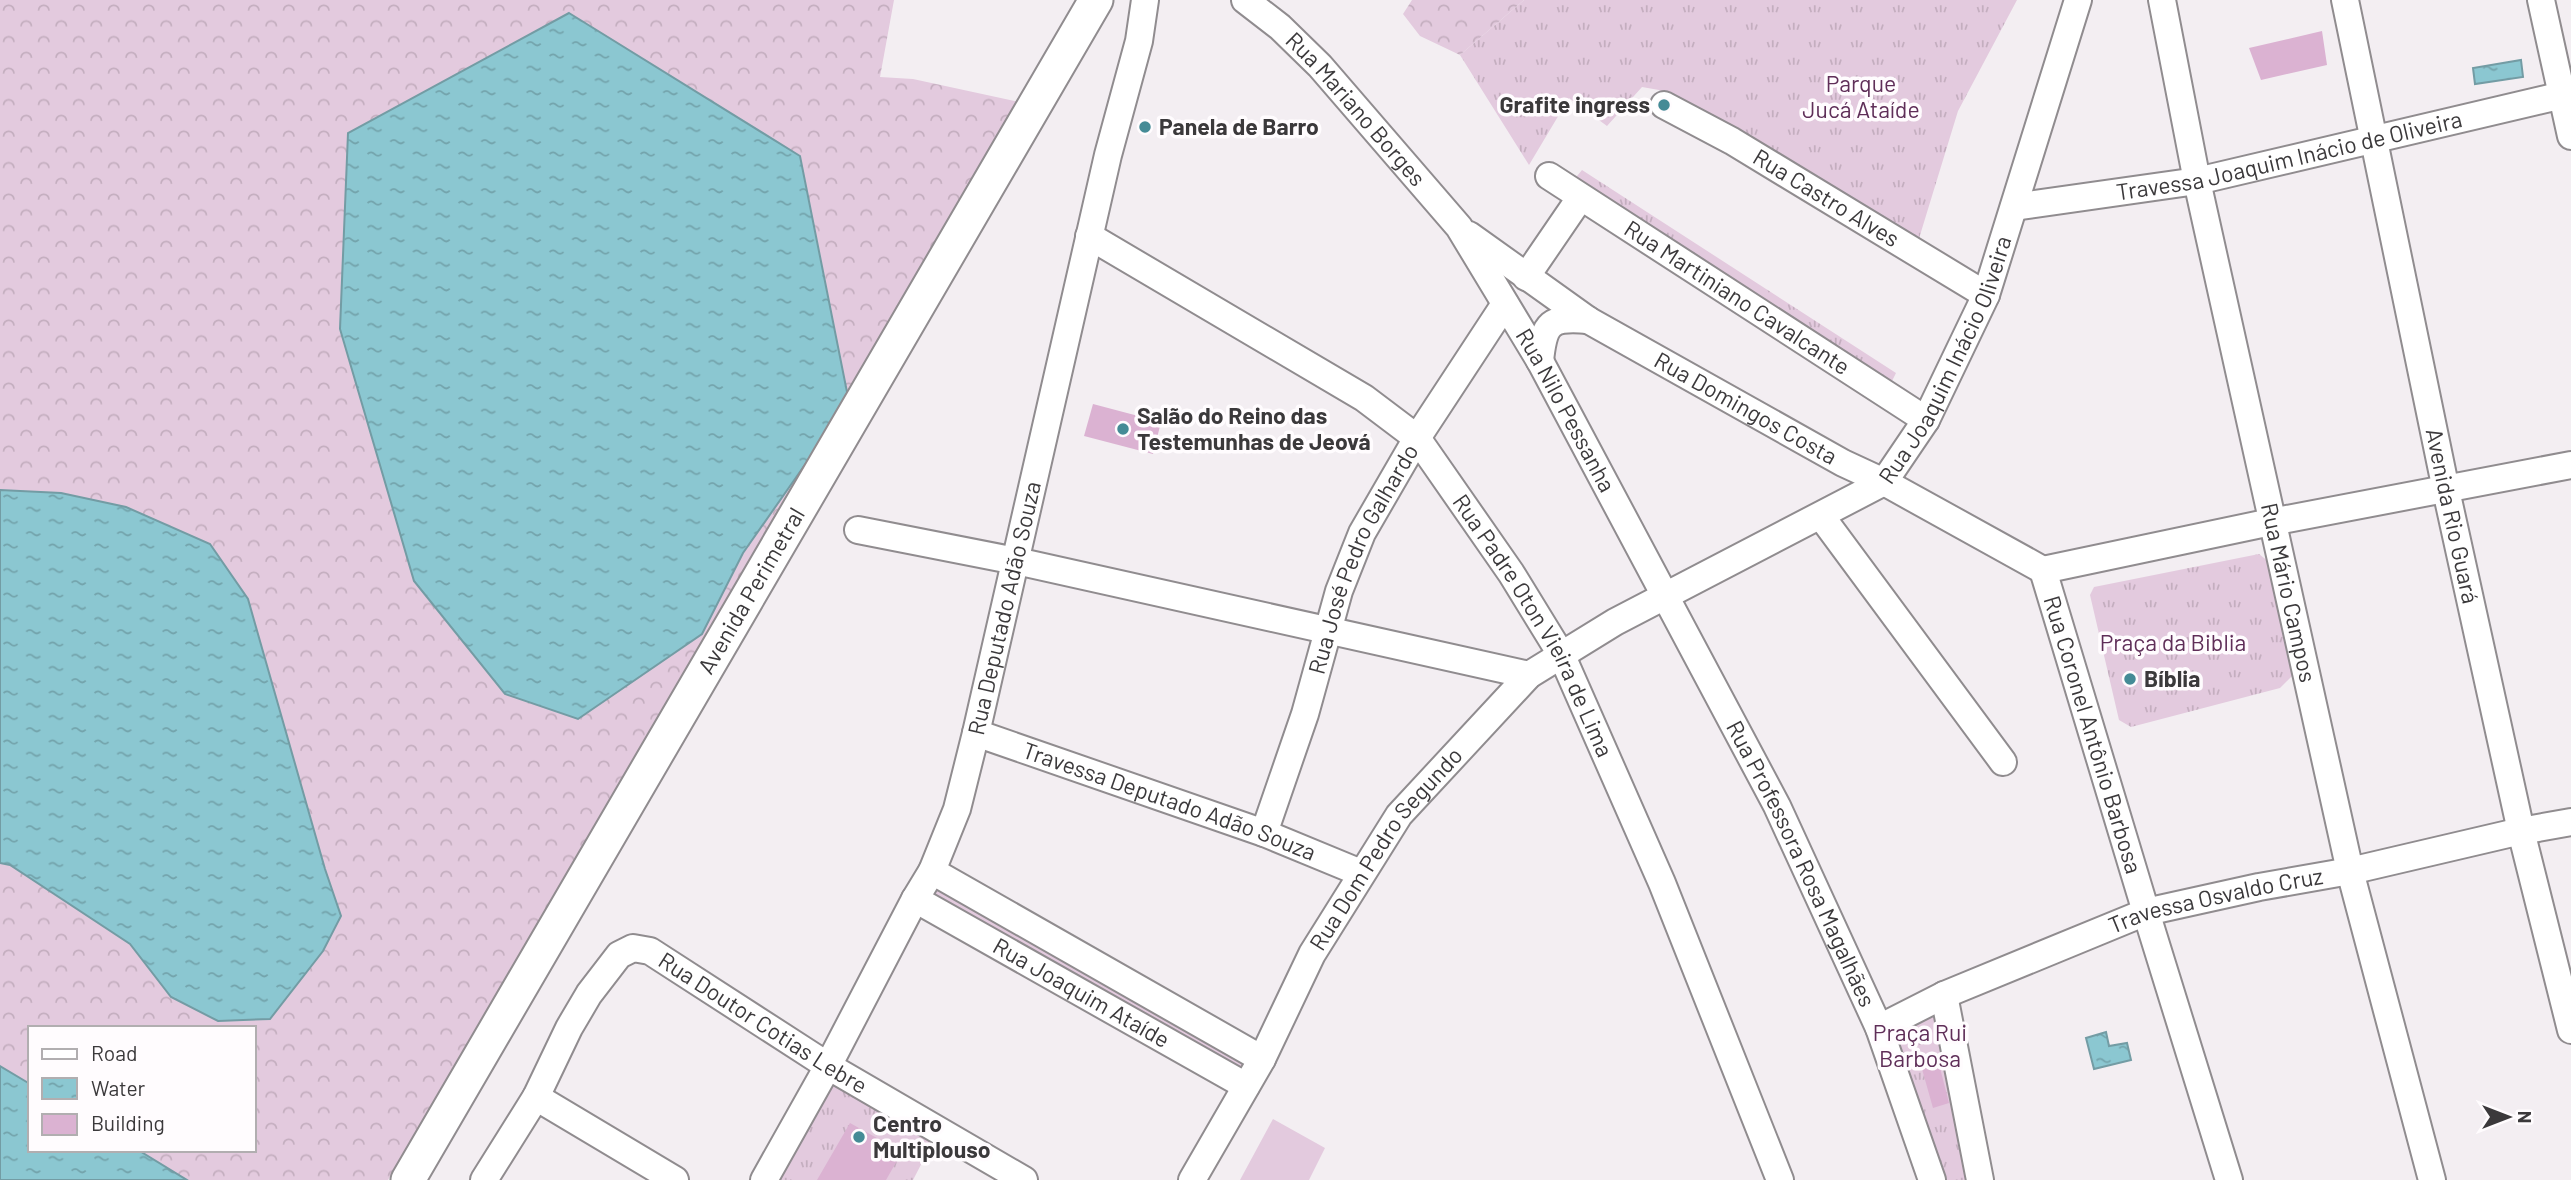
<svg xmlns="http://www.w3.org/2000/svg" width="2571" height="1180" viewBox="0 0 2571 1180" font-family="Barlow,sans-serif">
<defs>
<pattern id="grass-tufts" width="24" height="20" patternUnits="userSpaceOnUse" patternTransform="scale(1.75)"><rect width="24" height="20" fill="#e3cade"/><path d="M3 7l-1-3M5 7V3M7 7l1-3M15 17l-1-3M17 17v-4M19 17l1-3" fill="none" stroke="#c4aebf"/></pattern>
<pattern id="forest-crowns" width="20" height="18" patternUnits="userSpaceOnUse" patternTransform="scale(1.75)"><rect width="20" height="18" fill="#e3cade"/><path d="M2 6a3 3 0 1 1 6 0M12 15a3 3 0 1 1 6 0" fill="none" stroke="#c4aebf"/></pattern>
<pattern id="water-ripples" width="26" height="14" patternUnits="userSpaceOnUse" patternTransform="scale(1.75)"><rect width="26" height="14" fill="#8bc7d1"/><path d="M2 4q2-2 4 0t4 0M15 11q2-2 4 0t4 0" fill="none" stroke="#73a3ab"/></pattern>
</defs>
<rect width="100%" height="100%" fill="#f3eef2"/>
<!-- grass -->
<path fill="url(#grass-tufts)" d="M1524,0H2017L1958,111L1917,245L1659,90L1642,87L1607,126L1569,98L1529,165L1460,55Z
M1582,170L1896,373L1891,383L1573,181Z
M2259,554L2269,562L2293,675L2280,688L2131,727L2119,720L2090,595L2094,587Z
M1944,995L1980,1180H1932L1879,1028Z
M828,1066L939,1130L913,1180H764Z"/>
<!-- forest -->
<path fill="url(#forest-crowns)" d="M0,0H894L880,77L913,79L1024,103L388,1180H121L61,1150H254V1028H30V1133L0,1117Z
M1412,0H1524L1460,55L1420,36L1403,14Z"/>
<!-- garden -->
<path fill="#e3cade" d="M932,871L1262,1059L1246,1086L915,899Z
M1273,1119L1325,1148L1309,1180H1240Z"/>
<!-- water -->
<path fill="url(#water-ripples)" stroke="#739ca4" stroke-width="2" d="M569,13L800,156L849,402L743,553L702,634L578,719L505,694L414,581L340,329L348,133Z
M2521,60L2523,77L2475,84L2473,68Z
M0,490L61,493L126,507L210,544L248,599L325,869L341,916L323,951L270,1019L218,1021L171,997L130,944L10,865L0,863Z
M2106,1032L2109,1046L2127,1043L2131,1060L2094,1069L2086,1038Z
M0,1066L30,1084V1150H138L187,1180H0Z"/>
<!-- building -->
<path fill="#dbb2d2" d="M2322,31L2327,65L2261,80L2249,48Z
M1093,404L1161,422L1153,454L1084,436Z
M1939,1064L1949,1103L1933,1108L1922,1069Z
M850,1123L902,1152L886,1180H817Z"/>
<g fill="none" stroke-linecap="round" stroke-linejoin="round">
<defs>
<g id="minor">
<path id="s1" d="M1245,0L1280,27L1320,66L1459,227L1540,361L1777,806L1879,1028L1932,1180"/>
<path id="s2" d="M2162,0L2197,181L2350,871L2432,1180"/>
<path id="s3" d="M2345,0L2446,490L2521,831L2571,1030"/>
<path d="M2541,0L2571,136"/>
<path id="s4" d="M1664,105L1732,141L1986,295"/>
<path id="s5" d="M1549,176L1926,420"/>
<path id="s6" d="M2014,207L2197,181L2563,95"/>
<path id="s7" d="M1469,235L1588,320L1843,463L1884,482L2043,570"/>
<path id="s8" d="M1089,236L1364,398L1417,438L1511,573L1562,656L1662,883L1780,1180"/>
<path d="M1526,277L1580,198"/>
<path d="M1540,361C1544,322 1550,317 1588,320"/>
<path d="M1821,516L2003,762"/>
<path d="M858,530L1016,561L1529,675"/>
<path id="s9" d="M2043,570L2146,912L2229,1180"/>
<path d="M2043,570L2271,522L2571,465"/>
<path id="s10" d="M976,733L1264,833L1361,873"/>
<path id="s11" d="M1264,833L1305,714L1339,591L1362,533L1417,438L1505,304"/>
<path d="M932,871L1262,1059"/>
<path id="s12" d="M915,899L1246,1086"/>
<path d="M1944,995L1980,1180"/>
<path id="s13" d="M1879,1028L1944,995L2146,912L2259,887L2350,871L2521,831L2571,822"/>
<path d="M536,1097L675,1180"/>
<path id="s14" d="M484,1180L536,1097L569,1028L589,994L619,955L633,948L650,951L828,1066L1024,1180"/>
<path id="s15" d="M764,1180L828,1066L915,899L932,871L957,809L976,733L1108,155L1139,41L1145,0"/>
<path id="s16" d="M1192,1180L1262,1059L1312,954L1399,815L1529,675L1615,622L1884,482L1926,420L1986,295L2078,0"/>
</g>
<g id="major">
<path id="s17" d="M408,1180L1096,0"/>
</g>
</defs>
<!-- minor casing -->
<use href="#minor" stroke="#908c8f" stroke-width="30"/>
<!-- major casing -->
<use href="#major" stroke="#908c8f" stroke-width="37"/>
<!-- minor -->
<use href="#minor" stroke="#fff" stroke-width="26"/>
<!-- major -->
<use href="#major" stroke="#fff" stroke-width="33"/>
</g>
<!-- markers -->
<g fill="#458b96" stroke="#fffcfe" stroke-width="2.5">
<circle cx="1664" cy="105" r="7"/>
<circle cx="1145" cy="127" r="7"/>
<circle cx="1123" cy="429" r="7"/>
<circle cx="2130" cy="679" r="7"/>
<circle cx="859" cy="1137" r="7"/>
</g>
<g text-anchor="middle" stroke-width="7" stroke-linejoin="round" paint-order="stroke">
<!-- park labels -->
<g font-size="23" fill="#5f2e58" stroke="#fffcfe">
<text x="1861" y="92">Parque<tspan x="1861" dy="26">Jucá Ataíde</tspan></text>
<text x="2173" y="651">Praça da Biblia</text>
<text x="1920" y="1041">Praça Rui<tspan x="1920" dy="26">Barbosa</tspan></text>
</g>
<!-- poi labels -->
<g font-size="23" font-weight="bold" fill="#3b393b" stroke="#fffcfe" text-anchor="start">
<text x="1650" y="113" text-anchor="end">Grafite ingress</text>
<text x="1159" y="135">Panela de Barro</text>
<text x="1137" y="424">Salão do Reino das<tspan x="1137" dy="26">Testemunhas de Jeová</tspan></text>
<text x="2144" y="687">Bíblia</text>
<text x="873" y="1132">Centro<tspan x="873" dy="26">Multiplouso</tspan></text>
</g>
<!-- street labels -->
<g font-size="23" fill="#3b393b" stroke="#fffcfe">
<text dy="8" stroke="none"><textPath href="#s1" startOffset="156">Rua Mariano Borges</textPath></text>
<text dy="8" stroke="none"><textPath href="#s6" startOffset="280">Travessa Joaquim Inácio de Oliveira</textPath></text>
<text dy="8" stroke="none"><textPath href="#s4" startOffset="187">Rua Castro Alves</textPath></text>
<text dy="8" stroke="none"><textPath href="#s5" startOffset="224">Rua Martiniano Cavalcante</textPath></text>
<text dy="8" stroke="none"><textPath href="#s16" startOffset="1153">Rua Joaquim Inácio Oliveira</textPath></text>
<text dy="8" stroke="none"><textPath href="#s7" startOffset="327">Rua Domingos Costa</textPath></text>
<text dy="8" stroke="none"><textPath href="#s1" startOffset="525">Rua Nilo Pessanha</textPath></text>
<text dy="8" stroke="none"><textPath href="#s3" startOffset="527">Avenida Rio Guará</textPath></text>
<text dy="8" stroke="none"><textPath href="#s11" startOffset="292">Rua José Pedro Galhardo</textPath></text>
<text dy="8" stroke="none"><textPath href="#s17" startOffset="682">Avenida Perimetral</textPath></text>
<text dy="8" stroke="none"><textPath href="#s2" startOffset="606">Rua Mário Campos</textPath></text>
<text dy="8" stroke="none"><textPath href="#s15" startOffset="625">Rua Deputado Adão Souza</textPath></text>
<text dy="8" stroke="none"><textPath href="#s8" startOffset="607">Rua Padre Oton Vieira de Lima</textPath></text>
<text dy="8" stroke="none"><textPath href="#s9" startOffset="172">Rua Coronel Antônio Barbosa</textPath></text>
<text dy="8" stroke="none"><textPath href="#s10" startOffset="205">Travessa Deputado Adão Souza</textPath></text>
<text dy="8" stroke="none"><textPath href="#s16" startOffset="385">Rua Dom Pedro Segundo</textPath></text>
<text dy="8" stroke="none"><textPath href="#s1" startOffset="1036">Rua Professora Rosa Magalhães</textPath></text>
<text dy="8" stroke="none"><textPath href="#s13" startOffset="362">Travessa Osvaldo Cruz</textPath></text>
<text dy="8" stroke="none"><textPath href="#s12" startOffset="191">Rua Joaquim Ataíde</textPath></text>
<text dy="8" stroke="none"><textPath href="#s14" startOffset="430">Rua Doutor Cotias Lebre</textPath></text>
</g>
</g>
<!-- legend -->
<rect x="28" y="1026" width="228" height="126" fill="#fffcfe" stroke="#b1aeb0" stroke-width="2"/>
<rect x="42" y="1049" width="35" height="10" fill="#ffffff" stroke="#b1aeb0" stroke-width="2"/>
<text x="91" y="1061" font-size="21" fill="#3b393b">Road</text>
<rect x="42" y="1078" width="35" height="21" fill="url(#water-ripples)" stroke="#b1aeb0" stroke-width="2"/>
<text x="91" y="1096" font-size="21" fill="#3b393b">Water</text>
<rect x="42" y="1114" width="35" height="21" fill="#dbb2d2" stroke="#b1aeb0" stroke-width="2"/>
<text x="91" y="1131" font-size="21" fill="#3b393b">Building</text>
<!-- north arrow -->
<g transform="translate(2508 1117) rotate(90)" stroke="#fffcfe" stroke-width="5" paint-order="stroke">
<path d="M0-5L12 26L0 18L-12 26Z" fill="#3b393b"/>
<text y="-10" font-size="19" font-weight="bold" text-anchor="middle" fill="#3b393b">N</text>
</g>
</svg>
